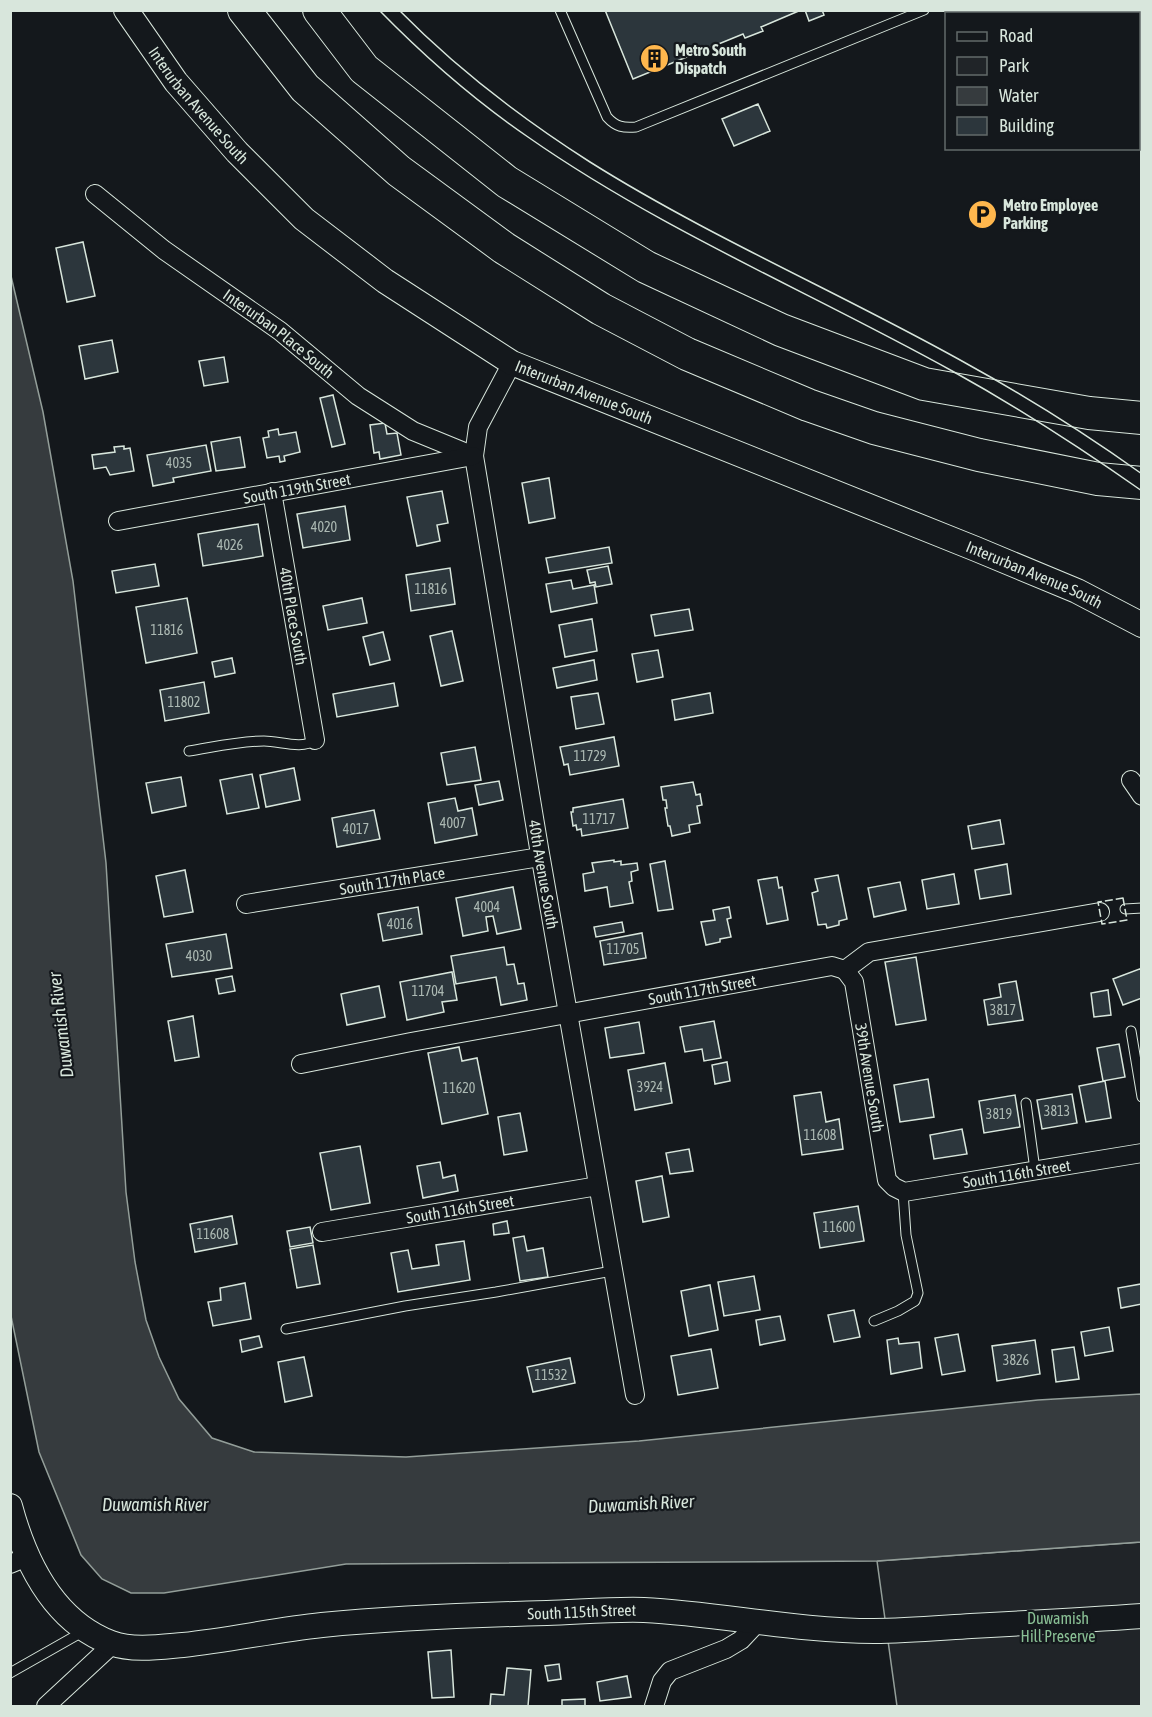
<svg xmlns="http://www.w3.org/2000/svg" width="1152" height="1717" viewBox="0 0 1152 1717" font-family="'Asap Condensed',sans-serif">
<rect width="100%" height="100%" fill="#14181c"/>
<!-- green -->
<path fill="#202428" stroke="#939e99" stroke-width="1.5" d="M1141,1542V1706H897L877,1561Z"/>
<!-- water -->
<path fill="#363b3e" stroke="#939e99" stroke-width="1.5" d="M11,276L43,412L73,581L106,863L126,1192L135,1262L146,1320L159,1357L179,1399L212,1438L254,1452L406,1457L639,1441L1038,1400L1141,1394V1542L877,1561L346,1564L164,1593H131L102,1579L81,1555L39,1452L11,1316Z"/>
<!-- building -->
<path fill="#2c363c" stroke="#d8e6dc" stroke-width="1.5" d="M605,10H801L761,27L763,31L745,38L743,34L633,79Z
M805,10H822L824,15L809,21Z
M758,104L770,131L734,146L722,119Z
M83,242L95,296L67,302L56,248Z
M112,340L118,372L85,379L79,346Z
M224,357L228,382L204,386L199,361Z
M333,395L345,444L332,447L320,398Z
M385,423L387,434L397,433L401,455L380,459L379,452L374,453L370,425Z
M278,429L279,435L296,432L300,452L284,456L285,461L280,462L279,456L267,458L263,438L269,437L268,431Z
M240,437L245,467L216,471L211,442Z
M206,445L211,471L173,478L174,482L153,486L147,455Z
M124,446V449L130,448L134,471L110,475L106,467L94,469L92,455L115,452L114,447Z
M549,478L555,518L529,523L522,483Z
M442,491L448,523L437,525L440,541L417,546L407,497Z
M345,506L350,540L303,548L297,514Z
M258,524L263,556L203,566L198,534Z
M609,547L612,563L549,573L546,558Z
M155,564L159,586L116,593L112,571Z
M608,566L612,584L596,587L595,582L590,583L587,570Z
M450,568L455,604L411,611L406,575Z
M571,580L573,589L594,585L597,603L551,612L546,584Z
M187,598L197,653L146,663L136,607Z
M362,598L367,623L328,630L323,606Z
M689,609L693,630L655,636L651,615Z
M592,619L597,651L565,657L559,625Z
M452,631L463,681L441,686L430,636Z
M383,632L390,660L370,665L363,637Z
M658,650L663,677L637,682L632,654Z
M232,658L235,673L215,677L212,662Z
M594,660L597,680L557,688L553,668Z
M204,682L209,713L165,721L160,690Z
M394,683L398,706L337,717L333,694Z
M598,693L604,724L576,729L571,697Z
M710,693L713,713L675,720L672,700Z
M614,737L619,766L570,775L568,764L564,765L560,747Z
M475,747L481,780L447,785L441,753Z
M294,768L300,800L266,807L260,775Z
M252,774L259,808L227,814L220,780Z
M181,777L186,806L152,813L146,783Z
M499,781L503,800L479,805L475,785Z
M693,782L696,795L700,794L702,805L697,806L700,823L689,825L690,832L672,836L670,826H668L665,808H667L666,800H663L661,787Z
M455,798L458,811L472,808L477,835L435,843L428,803Z
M623,799L628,828L582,836L581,829L577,830L576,825L573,826L571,812H573V808Z
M374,810L380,839L337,847L332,818Z
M1000,820L1004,844L972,849L968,826Z
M614,860V862L621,861V865L637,863L638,870L631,872L632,881L629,882L633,903L610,907L607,887L585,891L583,874L594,872L592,863Z
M665,861L673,909L658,911L650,864Z
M1007,864L1011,894L980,899L975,870Z
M185,870L193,912L164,917L156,876Z
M954,874L959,904L927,909L922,880Z
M838,875L847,919L839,921V925L827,928L826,924L818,925L812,893L818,891L815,879Z
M777,877L779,888L782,887L788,920L767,924L758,880Z
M900,882L906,910L874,917L868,888Z
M513,887L521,929L497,934L493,916L486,917L488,931L463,936L456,898Z
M418,907L422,934L383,941L378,914Z
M729,907L731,918L727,919L731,937L720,939V942L706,945L701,922L715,920L713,910Z
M622,922L624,932L596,937L594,927Z
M642,933L646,958L604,965L600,941Z
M226,934L232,968L172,977L166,944Z
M504,947L507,965L514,964L518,984L524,983L527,1000L501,1005L496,977L456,984L451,956Z
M916,957L926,1020L896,1025L885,962Z
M1142,968V998L1123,1005L1113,979Z
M452,972L457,1000L442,1002L444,1012L407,1020L400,982Z
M232,976L235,991L219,994L216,979Z
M1016,981L1023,1020L988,1025L984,1000L1001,997L999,984Z
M379,986L385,1017L347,1025L341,994Z
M1108,990L1111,1015L1094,1017L1091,993Z
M193,1016L199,1057L175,1061L168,1021Z
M714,1021L721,1058L704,1061L702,1049L685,1052L680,1027Z
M639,1022L644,1053L610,1058L605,1028Z
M1119,1044L1125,1077L1103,1081L1097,1048Z
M459,1047L462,1061L477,1058L488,1114L442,1124L428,1053Z
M727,1062L730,1081L715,1084L712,1065Z
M665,1063L672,1103L635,1110L628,1070Z
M928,1079L934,1117L900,1122L894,1085Z
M1105,1081L1111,1118L1086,1122L1079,1086Z
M821,1092L826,1122L839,1119L843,1149L802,1155L794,1096Z
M1072,1094L1077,1123L1042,1129L1037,1100Z
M1015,1095L1020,1127L984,1133L979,1101Z
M520,1113L527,1151L504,1155L498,1117Z
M962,1129L967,1154L934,1159L930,1135Z
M360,1146L370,1203L331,1210L320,1153Z
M689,1149L693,1171L670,1174L666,1153Z
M440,1162L443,1178L455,1175L458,1191L423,1198L417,1166Z
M662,1176L669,1217L643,1222L636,1181Z
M858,1206L864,1241L820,1248L814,1213Z
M232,1216L237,1244L195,1252L190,1224Z
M507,1221L509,1233L494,1235L493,1224Z
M310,1227L313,1243L290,1247L287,1231Z
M524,1236L527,1251L543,1248L548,1277L520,1281L513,1238Z
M464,1241L470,1280L398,1292L391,1253L408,1250L412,1269L439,1265L436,1245Z
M313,1245L320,1284L297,1288L290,1249Z
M754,1276L760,1310L724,1316L718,1282Z
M245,1283L251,1319L213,1326L208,1302L221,1300L220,1288Z
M1141,1284L1142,1304L1121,1308L1118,1288Z
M710,1285L718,1330L689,1336L681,1291Z
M854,1310L860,1337L834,1342L828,1315Z
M780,1316L785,1340L760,1345L756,1320Z
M1109,1327L1113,1351L1085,1356L1081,1332Z
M958,1334L965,1371L942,1375L935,1338Z
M259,1336L262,1347L242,1352L240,1340Z
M898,1338L899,1344L919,1342L922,1368L891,1374L887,1340Z
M1035,1340L1040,1374L997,1381L992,1346Z
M1074,1347L1079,1379L1056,1382L1052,1350Z
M711,1349L718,1388L678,1395L671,1356Z
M304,1357L312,1396L285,1402L278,1362Z
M570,1358L575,1383L533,1392L527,1367Z
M451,1650L454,1697L432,1698L428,1652Z
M559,1664L561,1679L548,1681L545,1666Z
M507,1668L531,1670L528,1706H490L491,1694L504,1695Z
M627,1676L631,1697L600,1701L597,1682Z
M585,1699V1706H562V1700Z"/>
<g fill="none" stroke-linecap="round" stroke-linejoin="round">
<defs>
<path id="lane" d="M560,10L607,117C616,127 623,128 636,127L924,10
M189,751C214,747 239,741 264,741C280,741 302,750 315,740
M1125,909L1142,908
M1131,1031L1142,1097
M1026,1103L1035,1170
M874,1321L898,1311L915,1301L918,1293L906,1235L903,1192
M286,1329L405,1306L496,1292L612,1271
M10,1673L84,1631"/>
<g id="street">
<path id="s1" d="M95,194L164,250L280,331L358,396L413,431L474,456"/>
<path id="s2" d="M512,363L478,427L474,456L539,848L635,1395"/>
<path id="s3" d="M272,492L315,740"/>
<path id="s4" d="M118,521L473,456"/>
<path d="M1131,780L1142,796"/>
<path id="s5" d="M246,904L540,857"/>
<path id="s6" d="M845,970L854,982L887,1180L894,1187L904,1192L1142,1153"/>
<path id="s7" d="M301,1064L411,1042L832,966L845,970L869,952L1100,912"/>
<path id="s8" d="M322,1232L598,1186"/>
<path d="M10,1564L27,1557"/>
<path d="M46,1706L113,1644"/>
<path d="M654,1706L662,1681L670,1671L726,1649L741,1640L759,1621"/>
</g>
<g id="secondary">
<path id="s9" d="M126,10L176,82L237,152L304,219L385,281L512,363L976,549L1077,591L1142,625"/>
<path d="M1098,10L1099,14"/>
<path d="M1138,113L1142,120"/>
<path id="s10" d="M10,1506C25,1562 53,1621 111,1643C133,1651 160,1647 183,1645C230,1640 275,1630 322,1625C396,1618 472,1615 547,1613C579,1612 612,1609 644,1610C721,1614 797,1631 874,1631C906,1631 939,1628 971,1626C1028,1623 1085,1620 1142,1616"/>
</g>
<path id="highway" d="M244,10L305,88L399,171L504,248L601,309L687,354L808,405L874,428L979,455L1098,479L1142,483
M319,10L364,69L507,182L646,267L781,330L924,384L1089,413L1142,418"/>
</defs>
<!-- lane casing -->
<use href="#lane" stroke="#d8e6dc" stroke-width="11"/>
<!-- street casing -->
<use href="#street" stroke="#d8e6dc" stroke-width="20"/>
<!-- secondary casing -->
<use href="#secondary" stroke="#d8e6dc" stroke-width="26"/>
<!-- highway casing -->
<use href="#highway" stroke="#d8e6dc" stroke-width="34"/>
<!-- lane -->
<use href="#lane" stroke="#14181c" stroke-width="9"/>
<!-- street -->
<use href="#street" stroke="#14181c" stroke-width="18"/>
<!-- secondary -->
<use href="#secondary" stroke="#14181c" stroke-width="24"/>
<!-- highway -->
<use href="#highway" stroke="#14181c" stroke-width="32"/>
<!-- tram -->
<path stroke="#d8e6dc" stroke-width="1.5" d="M379,10C425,57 474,100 528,137C661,230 812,293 954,372C1019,408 1081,448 1142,491
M399,10C456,68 521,118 590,162C711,238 845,295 969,365C1029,398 1086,434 1142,474"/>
<!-- fence -->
<path stroke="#d8e6dc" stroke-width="1.5" stroke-dasharray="8 3" stroke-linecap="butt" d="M1123,898L1127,920L1102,924L1098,902Z"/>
</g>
<!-- icons -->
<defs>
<symbol id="building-disc" viewBox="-11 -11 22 22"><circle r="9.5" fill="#ffb74d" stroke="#14181c"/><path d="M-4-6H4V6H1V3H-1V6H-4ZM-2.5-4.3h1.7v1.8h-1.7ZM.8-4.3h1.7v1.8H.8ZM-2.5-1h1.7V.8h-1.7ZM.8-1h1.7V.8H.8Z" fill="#111"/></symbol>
<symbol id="parking-disc" viewBox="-11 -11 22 22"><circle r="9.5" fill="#ffb74d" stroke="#14181c"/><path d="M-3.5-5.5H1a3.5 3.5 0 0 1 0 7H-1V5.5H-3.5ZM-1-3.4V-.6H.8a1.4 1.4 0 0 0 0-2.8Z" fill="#111"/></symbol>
</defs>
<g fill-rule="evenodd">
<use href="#building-disc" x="638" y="42" width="33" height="33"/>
<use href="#parking-disc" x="966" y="198" width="33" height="33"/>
</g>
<g text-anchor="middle" stroke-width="4.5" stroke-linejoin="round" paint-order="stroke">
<!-- number labels -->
<g font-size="14" fill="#adbab4">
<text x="179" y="468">4035</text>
<text x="324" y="532">4020</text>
<text x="230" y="550">4026</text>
<text x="431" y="594">11816</text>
<text x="167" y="635">11816</text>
<text x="184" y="707">11802</text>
<text x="590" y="761">11729</text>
<text x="599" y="824">11717</text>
<text x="453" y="828">4007</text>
<text x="356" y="834">4017</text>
<text x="487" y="912">4004</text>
<text x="400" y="929">4016</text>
<text x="623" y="954">11705</text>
<text x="199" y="961">4030</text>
<text x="428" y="996">11704</text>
<text x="1003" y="1015">3817</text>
<text x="650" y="1092">3924</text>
<text x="459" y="1093">11620</text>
<text x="1057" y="1116">3813</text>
<text x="999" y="1119">3819</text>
<text x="820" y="1140">11608</text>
<text x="839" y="1232">11600</text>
<text x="213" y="1239">11608</text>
<text x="1016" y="1365">3826</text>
<text x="551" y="1380">11532</text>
</g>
<!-- poi labels -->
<g font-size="16" font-weight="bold" fill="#d8e6dc" stroke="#14181c" text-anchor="start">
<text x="675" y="56">Metro South<tspan x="675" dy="18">Dispatch</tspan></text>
<text x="1003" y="211">Metro Employee<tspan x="1003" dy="18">Parking</tspan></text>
</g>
<!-- street labels -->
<g font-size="16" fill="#d8e6dc" stroke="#14181c">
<text dy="6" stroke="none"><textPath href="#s9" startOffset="120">Interurban Avenue South</textPath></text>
<text dy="6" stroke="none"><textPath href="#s1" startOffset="231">Interurban Place South</textPath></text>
<text dy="6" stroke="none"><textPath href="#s9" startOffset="606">Interurban Avenue South</textPath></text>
<text dy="6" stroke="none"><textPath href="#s4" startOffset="182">South 119th Street</textPath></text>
<text dy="6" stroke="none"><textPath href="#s9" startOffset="1092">Interurban Avenue South</textPath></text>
<text dy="6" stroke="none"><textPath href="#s3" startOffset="126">40th Place South</textPath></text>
<text dy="6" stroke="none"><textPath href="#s2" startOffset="526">40th Avenue South</textPath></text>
<text dy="6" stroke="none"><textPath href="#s5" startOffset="148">South 117th Place</textPath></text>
<text dy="6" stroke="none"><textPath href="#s7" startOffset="408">South 117th Street</textPath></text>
<text dy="6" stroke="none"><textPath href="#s6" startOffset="112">39th Avenue South</textPath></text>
<text dy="6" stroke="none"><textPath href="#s6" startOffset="351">South 116th Street</textPath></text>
<text dy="6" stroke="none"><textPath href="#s8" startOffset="140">South 116th Street</textPath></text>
<text dy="6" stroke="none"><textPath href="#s10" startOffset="650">South 115th Street</textPath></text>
</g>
<!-- park labels -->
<g font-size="16" fill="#8ac095" stroke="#14181c">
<text x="1058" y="1624">Duwamish<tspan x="1058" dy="18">Hill Preserve</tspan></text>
</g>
<!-- water labels -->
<g font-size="18" font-style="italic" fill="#d8e6dc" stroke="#14181c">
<text transform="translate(61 1025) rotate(-97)" y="6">Duwamish River</text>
<text transform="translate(641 1504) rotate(-3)" y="6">Duwamish River</text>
<text x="155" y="1511">Duwamish River</text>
</g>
</g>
<!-- border -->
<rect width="1152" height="1717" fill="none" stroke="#d8e6dc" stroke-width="24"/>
<!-- legend -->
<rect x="945" y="12" width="195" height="138" fill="#14181c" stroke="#626a69" stroke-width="1.5"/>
<rect x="957" y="32" width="30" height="9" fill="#14181c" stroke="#626a69" stroke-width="1.5"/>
<text x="999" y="42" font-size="18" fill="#d8e6dc">Road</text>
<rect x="957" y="57" width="30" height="18" fill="#202428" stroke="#626a69" stroke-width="1.5"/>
<text x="999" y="72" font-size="18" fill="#d8e6dc">Park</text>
<rect x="957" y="87" width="30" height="18" fill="#363b3e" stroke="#626a69" stroke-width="1.5"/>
<text x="999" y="102" font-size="18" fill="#d8e6dc">Water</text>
<rect x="957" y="117" width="30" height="18" fill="#2c363c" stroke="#626a69" stroke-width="1.5"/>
<text x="999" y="132" font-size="18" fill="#d8e6dc">Building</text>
</svg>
